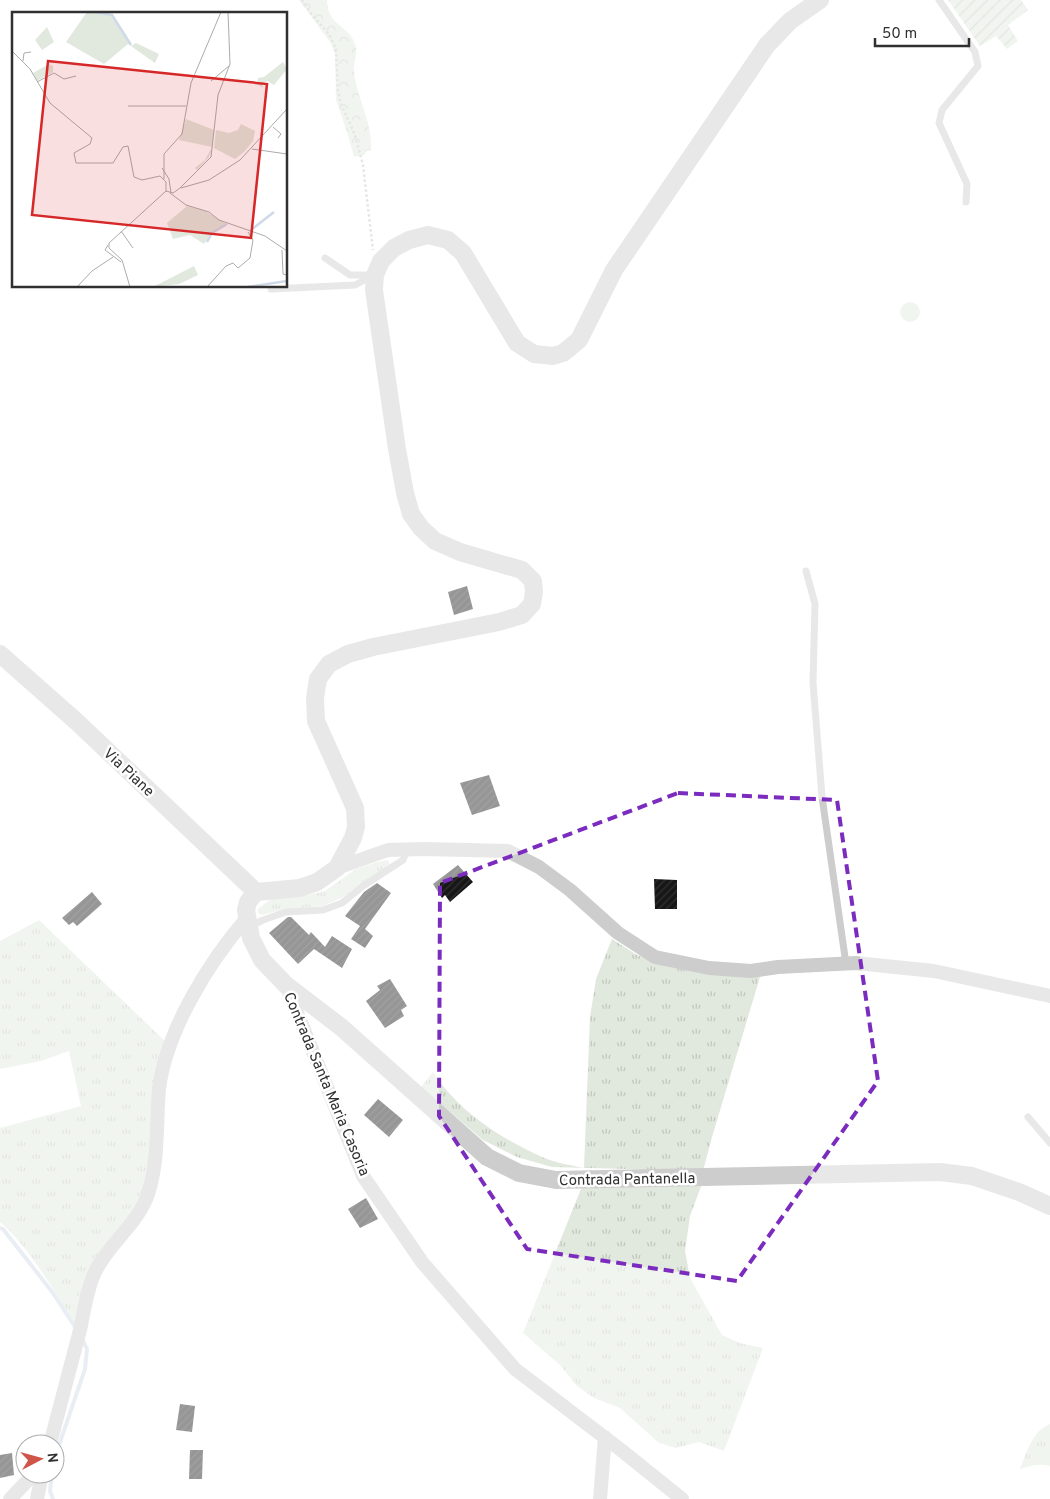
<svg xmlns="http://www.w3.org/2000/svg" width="1050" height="1499" viewBox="0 0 1050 1499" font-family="Overpass,sans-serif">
<defs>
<pattern id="grass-tufts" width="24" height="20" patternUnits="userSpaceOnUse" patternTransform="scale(1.25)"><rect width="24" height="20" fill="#e1e8dd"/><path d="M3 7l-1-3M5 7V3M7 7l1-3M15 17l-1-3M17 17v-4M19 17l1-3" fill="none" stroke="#c1c7be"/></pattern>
<pattern id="forest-crowns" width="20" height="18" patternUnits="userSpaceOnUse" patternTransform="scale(1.25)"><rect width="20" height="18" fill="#e1e8dd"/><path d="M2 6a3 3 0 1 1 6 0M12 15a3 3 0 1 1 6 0" fill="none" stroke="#c1c7be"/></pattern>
<pattern id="garden-furrows" width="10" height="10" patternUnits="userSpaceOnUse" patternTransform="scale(1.25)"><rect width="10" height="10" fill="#e1e8dd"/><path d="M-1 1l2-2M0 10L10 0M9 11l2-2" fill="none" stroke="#c1c7be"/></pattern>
<pattern id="building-hatch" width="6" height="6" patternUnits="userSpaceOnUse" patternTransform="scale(1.25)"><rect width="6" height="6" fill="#171717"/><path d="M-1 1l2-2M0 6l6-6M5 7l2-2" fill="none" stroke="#303030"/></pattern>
</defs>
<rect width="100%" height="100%" fill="#fff"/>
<!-- grass -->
<path fill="url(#grass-tufts)" d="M388,860L390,865L384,871L369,878L343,897L323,906L283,910L261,915L258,913V909L272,898L308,895L325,891L356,869L377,862Z
M39,920L167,1043L144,1191L136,1208L102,1250L77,1327C56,1294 29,1247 0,1222V1128L81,1106L69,1051L41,1061L0,1069V941Z
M612,939L637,955L671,966L760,977L712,1137L703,1171L552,1167L517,1157L483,1140L421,1087L433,1072C458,1111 500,1138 542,1157C555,1163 570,1165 584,1168L590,1017L596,979Z
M703,1181L690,1216L685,1251L690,1278L722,1335L740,1343L763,1348L724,1451L699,1442L676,1448L659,1443L620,1408L594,1398L577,1386L560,1365L523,1333L583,1184Z
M1050,1424V1466C1040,1463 1029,1466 1020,1469C1027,1452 1032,1431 1050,1424Z"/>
<!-- forest -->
<path fill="url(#forest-crowns)" d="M299,0H327C327,26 349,25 355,44C359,55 353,60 354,70C356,98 373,122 371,150L366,151L364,155L354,157L348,135L336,100L335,53L330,42Z"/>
<!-- garden -->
<path fill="url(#garden-furrows)" d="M948,0H1021L1028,10L1008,25L1018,41L1007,49L996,36L980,46Z"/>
<!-- pitch -->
<path fill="#e1e8dd" d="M900 312a10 10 0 1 1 20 0a10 10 0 1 1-20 0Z"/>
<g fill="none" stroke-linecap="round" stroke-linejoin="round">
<!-- stream -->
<path stroke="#cfdae8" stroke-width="4" d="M0,1228L3,1229L53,1293L75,1327
M55,1457L85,1369L87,1349L83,1341
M52,1474L50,1491L53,1499"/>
</g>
<!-- building -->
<path fill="url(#building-hatch)" d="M467,586L473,609L454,615L448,592Z
M489,775L500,806L472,815L460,783Z
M458,865L473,882L450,902L445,895L442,898L433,884Z
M654,879L677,880V909H655Z
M377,883L391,893L365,929L373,936L365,948L351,939L360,926L345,916L364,892Z
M92,892L102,904L77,926L73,922L69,925L62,918Z
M288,917H291L309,935L311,932L325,947L332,936L352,949L342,968L314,949L298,964L269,933Z
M390,979L407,1006L401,1010L404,1016L385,1028L366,1001L380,990L377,986Z
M378,1099L403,1120L389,1137L364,1115Z
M366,1198L378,1219L360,1228L348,1209Z
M180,1404L195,1406L192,1432L176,1430Z
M190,1450H203L202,1479H189Z
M12,1453L14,1475L0,1478V1455Z"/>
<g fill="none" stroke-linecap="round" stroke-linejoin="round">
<!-- path -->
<path stroke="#c7c7c7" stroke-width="2.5" stroke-dasharray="2.5 2.5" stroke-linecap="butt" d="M302,0L313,16L329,34L336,49L338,91L341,104L355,135L363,165L373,250"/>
<!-- service -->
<path stroke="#cdcdcd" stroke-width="7" d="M939,0L975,52L978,66L942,110L939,123L967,184L966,202
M325,258L350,275H372
M271,289L355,285L374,275
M806,571L815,604L813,682L822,797L846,964
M249,927L263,920L286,912L323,910L342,903L363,886L403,860L407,850
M1028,1117L1050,1143"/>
<!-- minor -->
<path stroke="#cdcdcd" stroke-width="14" d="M337,868L388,850L424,849L508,851L539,867L570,890L618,933L655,957L709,968L751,971L778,967L856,963L934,971L1050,996
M286,985L363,1176L422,1262L515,1369L621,1450L682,1499
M50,1444C60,1406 70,1368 80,1330C84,1312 87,1288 95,1272C109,1243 138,1224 148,1194C159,1161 156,1123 159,1089C166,1031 209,962 246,919
M10,1499L29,1479L42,1475
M37,1499L42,1474
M600,1499L605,1437"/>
<!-- tertiary -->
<path stroke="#cdcdcd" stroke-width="18" d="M0,654L77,722L256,892
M256,892L300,888L317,882L337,868L353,838L356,827L355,808L316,721L315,698L318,679L329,664L348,654L373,647L499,622L522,615L532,604L534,592L533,581L522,570L460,552L435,541L421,528L411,514L405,493L397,449L374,290L375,275L381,261L394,248L409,240L428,235L448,240L463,253L517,343L534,354L553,356L563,353L579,340L614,270L767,45L790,21L820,0
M256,892L248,902L246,910L251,938L262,960L286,985L341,1027L487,1157L519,1173L556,1180L940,1172L972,1176L1019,1192L1050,1206"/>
</g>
<!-- marked area -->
<path d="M0 0H1050V1499H0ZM678,793L837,800L878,1081L737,1281L527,1249L439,1116L440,883Z" fill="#fff" fill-opacity=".55" fill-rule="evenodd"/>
<path fill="none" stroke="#7b2cbf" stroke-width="4" stroke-dasharray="10 6" stroke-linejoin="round" d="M678,793L837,800L878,1081L737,1281L527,1249L439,1116L440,883Z"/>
<g text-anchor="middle" stroke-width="5" stroke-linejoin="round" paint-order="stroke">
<!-- street labels -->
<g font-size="15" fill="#303030" stroke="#fff">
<text transform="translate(129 772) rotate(43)" y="5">Via Piane</text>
<text transform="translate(327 1084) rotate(67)" y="5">Contrada Santa Maria Casoria</text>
<text transform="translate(627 1179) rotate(-1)" y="5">Contrada Pantanella</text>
</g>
</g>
<!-- overview -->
<g transform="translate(12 12)">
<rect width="275" height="275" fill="#fff"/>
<path d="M75,0L101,4L119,34L124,31L147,42L143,51L116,32L92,52L54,30ZM35,15L42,30L30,38L23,28ZM271,50L275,57L262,73L255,69L250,72L251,76L245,72L246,66L252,65ZM174,107L202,118L199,140L197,145L185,158L183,156L193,148L200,135L167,128ZM229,112L243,119L241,129L232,140L223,147L202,136L204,118L217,121L226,118ZM175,194L193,199L215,212L200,220L192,232L178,223L161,227L155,211ZM182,254L186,263L167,272L141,275Z" fill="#e1e8dd"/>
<path d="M37,52L41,54V60L25,69L21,61Z" fill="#e1e8dd"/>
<path fill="none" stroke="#cfdae8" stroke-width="2.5" d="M82,0L100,3L119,33M239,218L262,200M195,230L200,221L215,212M235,275L275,269"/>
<path fill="none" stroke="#acacac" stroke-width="1" d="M0,39L18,57L38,91L80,126L78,132L62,141L64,151H101L111,135L116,134L122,165L130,168L148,164L154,170V179M11,49L12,41L19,40M0,53V69M199,69L217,54M25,70L42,61L52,67L64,64M116,94H174M261,115L269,122L266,126M240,137L275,142M150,156L157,167L159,181M152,167V142L170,122L179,71L209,0M169,176L197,168L228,148L275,97M154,179L161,181L168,176L199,145L206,83L218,52L216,0M158,181L174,193L197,200L207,208L253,224L275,239M109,219L121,236M96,233L93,238L109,250M270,238L271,262L275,263M65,275L80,259L101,245M118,275L110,248L97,236V231L154,179M195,275L214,254L221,251L226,256L238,246L241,228L236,220"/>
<path fill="#d62828" fill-opacity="0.15" stroke="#d62828" stroke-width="2.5" d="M36,49L255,72L239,226L20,203Z"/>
<rect width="275" height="275" fill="none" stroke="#303030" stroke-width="2.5"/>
</g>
<!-- north arrow -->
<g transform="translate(40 1459) rotate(84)"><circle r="24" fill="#ffffff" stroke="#acacac"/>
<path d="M0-4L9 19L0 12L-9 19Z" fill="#d05549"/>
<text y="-8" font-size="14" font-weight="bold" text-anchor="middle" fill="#303030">N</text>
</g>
<!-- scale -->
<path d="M875 38v8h94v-8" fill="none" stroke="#303030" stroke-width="2.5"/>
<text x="882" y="38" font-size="15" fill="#303030" stroke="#ffffff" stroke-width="4" paint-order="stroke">50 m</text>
</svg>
